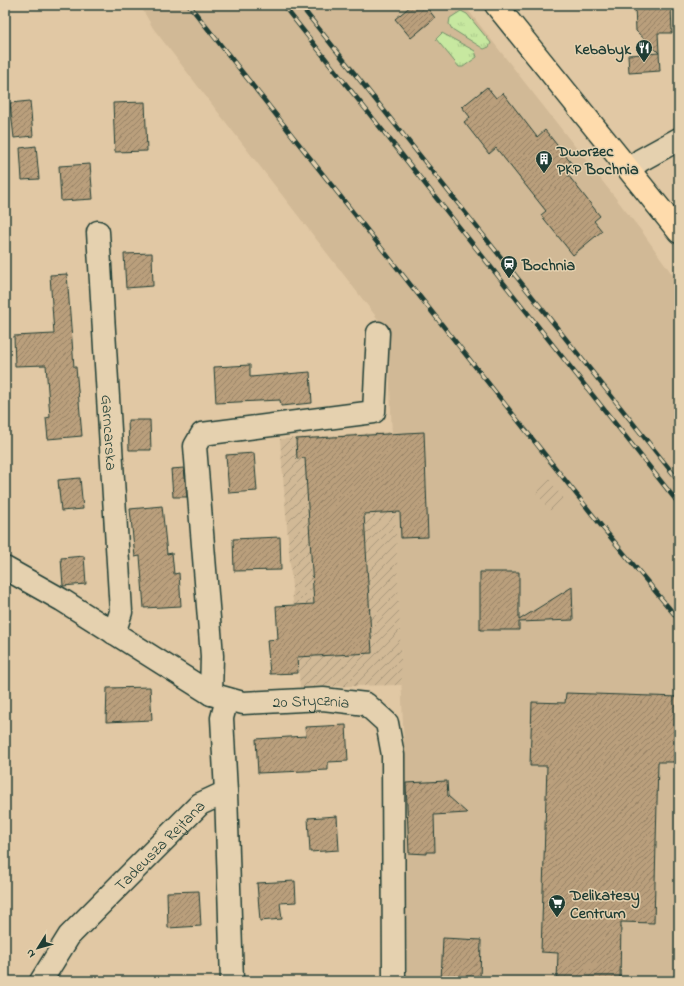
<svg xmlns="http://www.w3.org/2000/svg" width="684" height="986" viewBox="0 0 684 986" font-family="'Indie Flower',sans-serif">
<defs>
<pattern id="industrial-furrows" width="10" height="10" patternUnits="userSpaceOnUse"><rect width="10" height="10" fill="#d1b996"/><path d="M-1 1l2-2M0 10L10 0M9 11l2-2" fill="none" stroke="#a9987b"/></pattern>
<pattern id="grass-tufts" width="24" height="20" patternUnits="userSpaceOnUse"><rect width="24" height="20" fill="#c7e8a0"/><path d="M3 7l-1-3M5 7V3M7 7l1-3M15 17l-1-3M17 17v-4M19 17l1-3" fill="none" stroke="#aac88a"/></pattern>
<pattern id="building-hatch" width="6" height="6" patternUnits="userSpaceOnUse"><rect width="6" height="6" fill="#ba9f7c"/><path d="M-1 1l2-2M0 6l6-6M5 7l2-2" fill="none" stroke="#978366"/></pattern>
</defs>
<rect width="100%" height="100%" fill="#e1c8a4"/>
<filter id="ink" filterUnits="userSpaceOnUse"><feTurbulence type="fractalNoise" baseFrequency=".025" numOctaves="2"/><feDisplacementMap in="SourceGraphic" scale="8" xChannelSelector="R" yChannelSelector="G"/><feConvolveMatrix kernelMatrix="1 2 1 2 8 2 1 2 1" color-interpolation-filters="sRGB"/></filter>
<g filter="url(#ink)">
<!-- built -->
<path fill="#d1b996" d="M140,5H464L643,233L679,284V975L669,981H407L404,752L388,332L153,28Z"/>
<!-- industrial -->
<path fill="url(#industrial-furrows)" d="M392,432L402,685L300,687L280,439Z
M549,479L566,502L552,513L534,490Z"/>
<!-- grass -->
<path fill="url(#grass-tufts)" stroke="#73926a" d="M461,11L467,14L491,43L489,47L484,49L452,29L449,24L450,18Z
M442,33L475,51L477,57L463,67H459L436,39Z"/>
<!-- building -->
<path fill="url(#building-hatch)" stroke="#1f3d34" d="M412,5H425L435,18L411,38L395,19Z
M635,5H671L672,33H658L660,71L629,73L628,55L659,53L636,31Z
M487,87L496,98L503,93L537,137L545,130L576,169L568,175L600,216L594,221L602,231L573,255L541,215L546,211L496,148L489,154L464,122L470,117L462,107Z
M30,101L33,136L14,138L10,103Z
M145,102L147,151L115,152L113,103Z
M36,146L39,179L22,180L20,148Z
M90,164L93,199L61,201L59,166Z
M152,253L153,286L126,288L124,254Z
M67,274L74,367H76L82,436L48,439L46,418L50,417L46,365L15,366L14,336L54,334L50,275Z
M250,365V377L310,372L312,403L281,406L280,400L216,403L214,367Z
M128,420H150L151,450H129Z
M424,432L428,537L401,538L400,512L364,514L372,653L297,657L298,673L270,674L267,640L278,639L276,606L314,604L305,458L297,459L296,439Z
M254,453L257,491L229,493L226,455Z
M184,468L187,497H173L171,469Z
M80,478L83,509L61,511L58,480Z
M162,506L167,554L172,553L174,574L179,573L181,606L144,608L140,556L135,557L130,509Z
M280,537L281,570L234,571L233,539Z
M84,556L86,584L63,586L61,558Z
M480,572H519V620L572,587L573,620L519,622V630H480Z
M150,687L152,720L106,722L107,688Z
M566,693L679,697L678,762H658L654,923L621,922L620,981H557L558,953L541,952L547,766H530L532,702L565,703Z
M346,725L348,761L328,762V770L258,773L256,739L306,736L305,727Z
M447,781L448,796L467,813L434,815L435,852H427V854L409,853L406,783Z
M337,816L339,850L310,852L308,818Z
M295,881L296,902L280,903L282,919L260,921L257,883Z
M199,891L201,926L168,928L167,892Z
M443,938L481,940L480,981H441Z"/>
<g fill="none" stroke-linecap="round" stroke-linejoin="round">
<defs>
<g id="minor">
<path d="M630,169L641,160L679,139"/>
<path id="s1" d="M98,232L121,612L114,633"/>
<path id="s2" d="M5,568L62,600L211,694L243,703L323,699L366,704L387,723L393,755L394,981"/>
<path d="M211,694L212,656L195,446L202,434L374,412L378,333"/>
<path d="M227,699L222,718L226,792L232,981"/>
<path id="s3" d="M41,981L69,936L200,804L226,792"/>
</g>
<path id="major" d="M496,5L679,232"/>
</defs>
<!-- minor casing -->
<use href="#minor" stroke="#1f3d34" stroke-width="25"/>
<!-- major casing -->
<use href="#major" stroke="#1f3d34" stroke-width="25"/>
<!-- minor -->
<use href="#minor" stroke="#e5d1af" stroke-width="22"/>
<!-- major -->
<use href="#major" stroke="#fedbac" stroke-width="22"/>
<defs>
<path id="rail" d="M189,5L603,528L679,620
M283,5L679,504
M300,5L679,481"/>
</defs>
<!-- rail casing -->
<use href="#rail" stroke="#1f3d34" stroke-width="4.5"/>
<!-- rail -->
<use href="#rail" stroke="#e5d1af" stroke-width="3" stroke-dasharray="9" stroke-linecap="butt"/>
</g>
</g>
<!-- icons -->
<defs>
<symbol id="restaurant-pin" viewBox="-11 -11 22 30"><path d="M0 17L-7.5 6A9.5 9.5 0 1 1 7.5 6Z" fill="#1f3d34" stroke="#e5d1af"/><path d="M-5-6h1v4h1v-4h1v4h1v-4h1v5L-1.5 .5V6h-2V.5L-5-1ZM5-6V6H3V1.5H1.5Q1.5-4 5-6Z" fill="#fff"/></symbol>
<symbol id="building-pin" viewBox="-11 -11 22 30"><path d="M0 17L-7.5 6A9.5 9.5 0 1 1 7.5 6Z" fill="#1f3d34" stroke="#e5d1af"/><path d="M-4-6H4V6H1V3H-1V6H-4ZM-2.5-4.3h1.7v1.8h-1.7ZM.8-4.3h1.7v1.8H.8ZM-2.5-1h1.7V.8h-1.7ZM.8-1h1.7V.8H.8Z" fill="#fff"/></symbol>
<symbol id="station-pin" viewBox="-11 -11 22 30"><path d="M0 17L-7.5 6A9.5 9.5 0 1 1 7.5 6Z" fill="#1f3d34" stroke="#e5d1af"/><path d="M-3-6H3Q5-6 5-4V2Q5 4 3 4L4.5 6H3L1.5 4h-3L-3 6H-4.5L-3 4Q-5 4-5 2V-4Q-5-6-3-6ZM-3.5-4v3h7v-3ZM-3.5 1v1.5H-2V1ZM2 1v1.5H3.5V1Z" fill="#fff"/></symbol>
<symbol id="supermarket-pin" viewBox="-11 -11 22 30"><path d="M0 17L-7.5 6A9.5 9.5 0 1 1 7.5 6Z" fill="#1f3d34" stroke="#e5d1af"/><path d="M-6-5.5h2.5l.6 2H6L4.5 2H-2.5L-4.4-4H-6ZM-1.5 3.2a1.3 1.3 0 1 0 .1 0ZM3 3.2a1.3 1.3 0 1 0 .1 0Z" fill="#fff"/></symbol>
</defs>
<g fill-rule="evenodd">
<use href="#restaurant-pin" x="634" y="38" width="20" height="27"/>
<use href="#building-pin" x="534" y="149" width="20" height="27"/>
<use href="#station-pin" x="499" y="254" width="20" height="27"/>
<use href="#supermarket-pin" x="547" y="893" width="20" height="27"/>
</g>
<g text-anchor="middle" stroke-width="3" stroke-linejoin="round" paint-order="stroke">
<!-- poi labels -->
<g font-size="16" font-weight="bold" fill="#1f3d34" stroke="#e5d1af" text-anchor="start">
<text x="631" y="54" text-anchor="end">Kebabyk</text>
<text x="557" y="156">Dworzec<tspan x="557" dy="18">PKP Bochnia</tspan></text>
<text x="522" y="270">Bochnia</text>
<text x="570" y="900">Delikatesy<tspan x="570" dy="18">Centrum</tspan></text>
</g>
<!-- street labels -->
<g font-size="16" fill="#1f3d34" stroke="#e5d1af">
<text dy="6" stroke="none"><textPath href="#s1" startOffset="201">Garncarska</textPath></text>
<text dy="6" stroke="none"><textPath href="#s2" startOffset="343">20 Stycznia</textPath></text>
<text dy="6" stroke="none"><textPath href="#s3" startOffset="181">Tadeusza Rejtana</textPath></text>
</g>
</g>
<!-- margin -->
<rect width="684" height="986" fill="none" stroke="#e5d1af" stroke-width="20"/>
<rect x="10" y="10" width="664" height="966" fill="none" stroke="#1f3d34" stroke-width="1.5" filter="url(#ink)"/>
<!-- north arrow -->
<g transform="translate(38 948) rotate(233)" stroke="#e5d1af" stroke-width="3" paint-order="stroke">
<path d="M0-3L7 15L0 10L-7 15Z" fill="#1f3d34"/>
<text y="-6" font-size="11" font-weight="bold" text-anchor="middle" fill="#1f3d34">N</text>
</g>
</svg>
